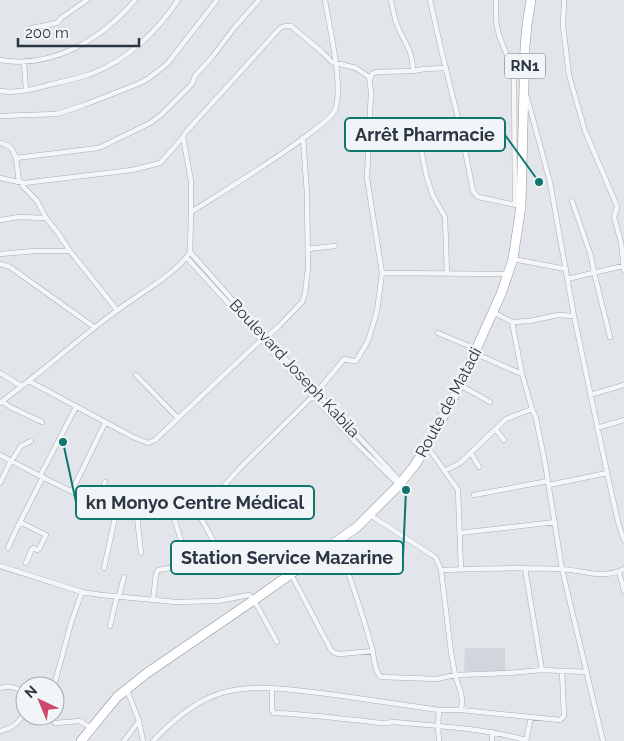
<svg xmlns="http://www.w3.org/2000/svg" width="624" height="741" viewBox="0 0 624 741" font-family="Raleway,sans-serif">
<rect width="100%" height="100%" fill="#e2e6ea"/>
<!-- built -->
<path fill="#d0d6dc" d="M465,648H505V672L464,671Z"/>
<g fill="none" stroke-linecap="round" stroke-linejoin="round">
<defs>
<path id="street" d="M430,0L441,49L461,130L473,191L478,197L521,206
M496,0C496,10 495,21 498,31C502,47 511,60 514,76L515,205
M564,0L563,26L569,75L585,131L617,206V208L614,217L621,242L624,270
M32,28L57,23L61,18L87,0
M0,60C53,69 102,39 135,0
M24,62L26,90
M413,71L424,69L446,68
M370,80L372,74L376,72L413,71C413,51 405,44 398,27C394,19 393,9 391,0
M0,91C18,94 36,88 53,84C66,81 79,78 91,74C127,60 157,32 178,0
M527,97L550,182L574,316L608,477L618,522L624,540
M0,116L57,114L84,105L138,84L149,78L167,64L217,0
M369,122L394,126L401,128L414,133L419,141L427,178L433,196L445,217L447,273
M0,143L9,146L13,151L16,158L19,182L37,201L46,218L58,233L70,251L117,310
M16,158L98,148L103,146L150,123L161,115L192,84L195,76L213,56L235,27L259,0
M0,178L24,183L132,170L160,163L183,137
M572,201L591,256L594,272L610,337
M191,212C232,186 274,161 313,131C320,125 331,119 335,110C344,87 329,26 325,0
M0,220L19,217L46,218
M308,249L335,246
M190,252L266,338L401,482
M0,254L35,251H70
M187,258L355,442L399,485
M513,259L566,269
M0,264L10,267L94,327
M382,273L507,274
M567,279L623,266
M493,312L512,322L530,321L558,315L574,316
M512,322L522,374L532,409L536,418L545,463L562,569L603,741
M438,333L476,349
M474,353L522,374
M0,373L21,386
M136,375L178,418
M29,381L133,437L148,443L155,440L261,340L266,338L279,326L302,302L305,294L308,268L307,194L303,138
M460,385L490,402
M590,395L624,385
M2,401L10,407L42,422
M0,403C10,395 21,387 31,379C59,357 86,333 115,312C135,296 177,274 190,252L191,212V181L183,137L185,133L280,28L285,26H291L322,52L332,62L356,68L369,77L371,92L367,178L382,273L377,311L368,341L356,361H353L344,359L317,392L240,468L223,487L196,509L173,515L137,516H126L116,513L40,476L0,455
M597,428L624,420
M496,430L504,440
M427,446L458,490L461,570
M471,453L479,467
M444,471L460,463L506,419L532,409
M40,476L76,407
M0,483L9,465L21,446L31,441
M549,485L607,473
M142,488L147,516
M72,491L105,423
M474,495L548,481
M96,503L105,482
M196,509L228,568
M173,515L182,543
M370,515L432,555L436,558L441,570C481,569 520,567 560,569C583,570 602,580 624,569
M137,516L141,553
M20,522L46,535L39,549L37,550L34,548L32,549L26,563
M460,533L555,522
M337,542C350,577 362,612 372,648C374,657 374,671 381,677L437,679L455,675L509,673L542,670L587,672
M8,548L18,526L43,477
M0,566L82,592L101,595L176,602L218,601L249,595L254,600L277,642
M104,568L116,513
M525,568L542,670
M441,570L451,652L455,675L461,693L462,701L461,710
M619,572L624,591
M291,574L331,650L335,653L340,654L373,651
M119,596L124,577
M153,600L156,574L158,570L189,565
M110,626L117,596
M54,686L71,623L82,592
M0,688C9,685 18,688 25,693
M272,689V710L274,713C304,714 334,718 365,721C374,722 383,725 392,722C437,726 482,728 526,740
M127,690L139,721L143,741
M439,710L438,726L439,741
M55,723L80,721L91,728
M0,731C12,729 19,723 25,712
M124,741L139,721
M153,741C173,720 197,699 225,692C258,683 302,691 336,695C370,700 404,705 439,710H461L560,720L564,716L562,672
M492,741V732
M526,741L531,717"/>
<path id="highway" d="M81,741L117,697L147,673L254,600L357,527L399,485L415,465L427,446L460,385L501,294L513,259L521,206L525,46L527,25L531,0"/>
</defs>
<!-- street casing -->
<use href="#street" stroke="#a7aeb4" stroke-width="5.5"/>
<!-- highway casing -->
<use href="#highway" stroke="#8995a1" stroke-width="10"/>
<!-- street -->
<use href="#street" stroke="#f5f6f8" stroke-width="4.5"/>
<!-- highway -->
<use href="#highway" stroke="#fff" stroke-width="9"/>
</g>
<g text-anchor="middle" stroke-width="5" stroke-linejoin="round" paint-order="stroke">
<!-- shield labels -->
<rect fill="#f2f5f8" stroke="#666f79" stroke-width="1" x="505" y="53.5" width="40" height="25" rx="4"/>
<g font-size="15" font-weight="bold" fill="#2a3642">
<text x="525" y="71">RN1</text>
</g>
<!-- street labels -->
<g font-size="16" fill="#2a3642" stroke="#f2f5f8">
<text transform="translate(295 368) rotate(47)" y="6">Boulevard Joseph Kabila</text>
<text transform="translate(448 402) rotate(-62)" y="6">Route de Matadi</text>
</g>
</g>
<!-- callouts -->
<path fill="none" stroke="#0f766e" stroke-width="2" d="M539 182L505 135M63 442L76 502M406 490L403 557"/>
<g fill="#0f766e" stroke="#f2f5f8" stroke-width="2">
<circle cx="539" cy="182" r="5"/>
<circle cx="63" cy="442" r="5"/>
<circle cx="406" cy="490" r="5"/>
</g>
<g fill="#f2f5f8" stroke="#0f766e" stroke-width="2">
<rect x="345" y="118" width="160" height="33" rx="5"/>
<rect x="76" y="486" width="238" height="33" rx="5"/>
<rect x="171" y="541" width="232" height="33" rx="5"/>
</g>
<g font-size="18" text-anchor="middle" font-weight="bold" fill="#2a3642">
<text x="425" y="141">Arrêt Pharmacie</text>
<text x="195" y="509">kn Monyo Centre Médical</text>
<text x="287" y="564">Station Service Mazarine</text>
</g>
<!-- north arrow -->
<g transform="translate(40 701) rotate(316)"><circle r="24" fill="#f2f5f8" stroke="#a2a9af"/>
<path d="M0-4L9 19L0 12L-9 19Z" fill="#cd496d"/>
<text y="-8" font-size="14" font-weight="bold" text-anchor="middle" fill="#2a3642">N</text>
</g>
<!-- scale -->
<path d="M18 38v8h121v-8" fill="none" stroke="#2a3642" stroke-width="2.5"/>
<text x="25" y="38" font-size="15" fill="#2a3642" stroke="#f2f5f8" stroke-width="4" paint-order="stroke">200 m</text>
</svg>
